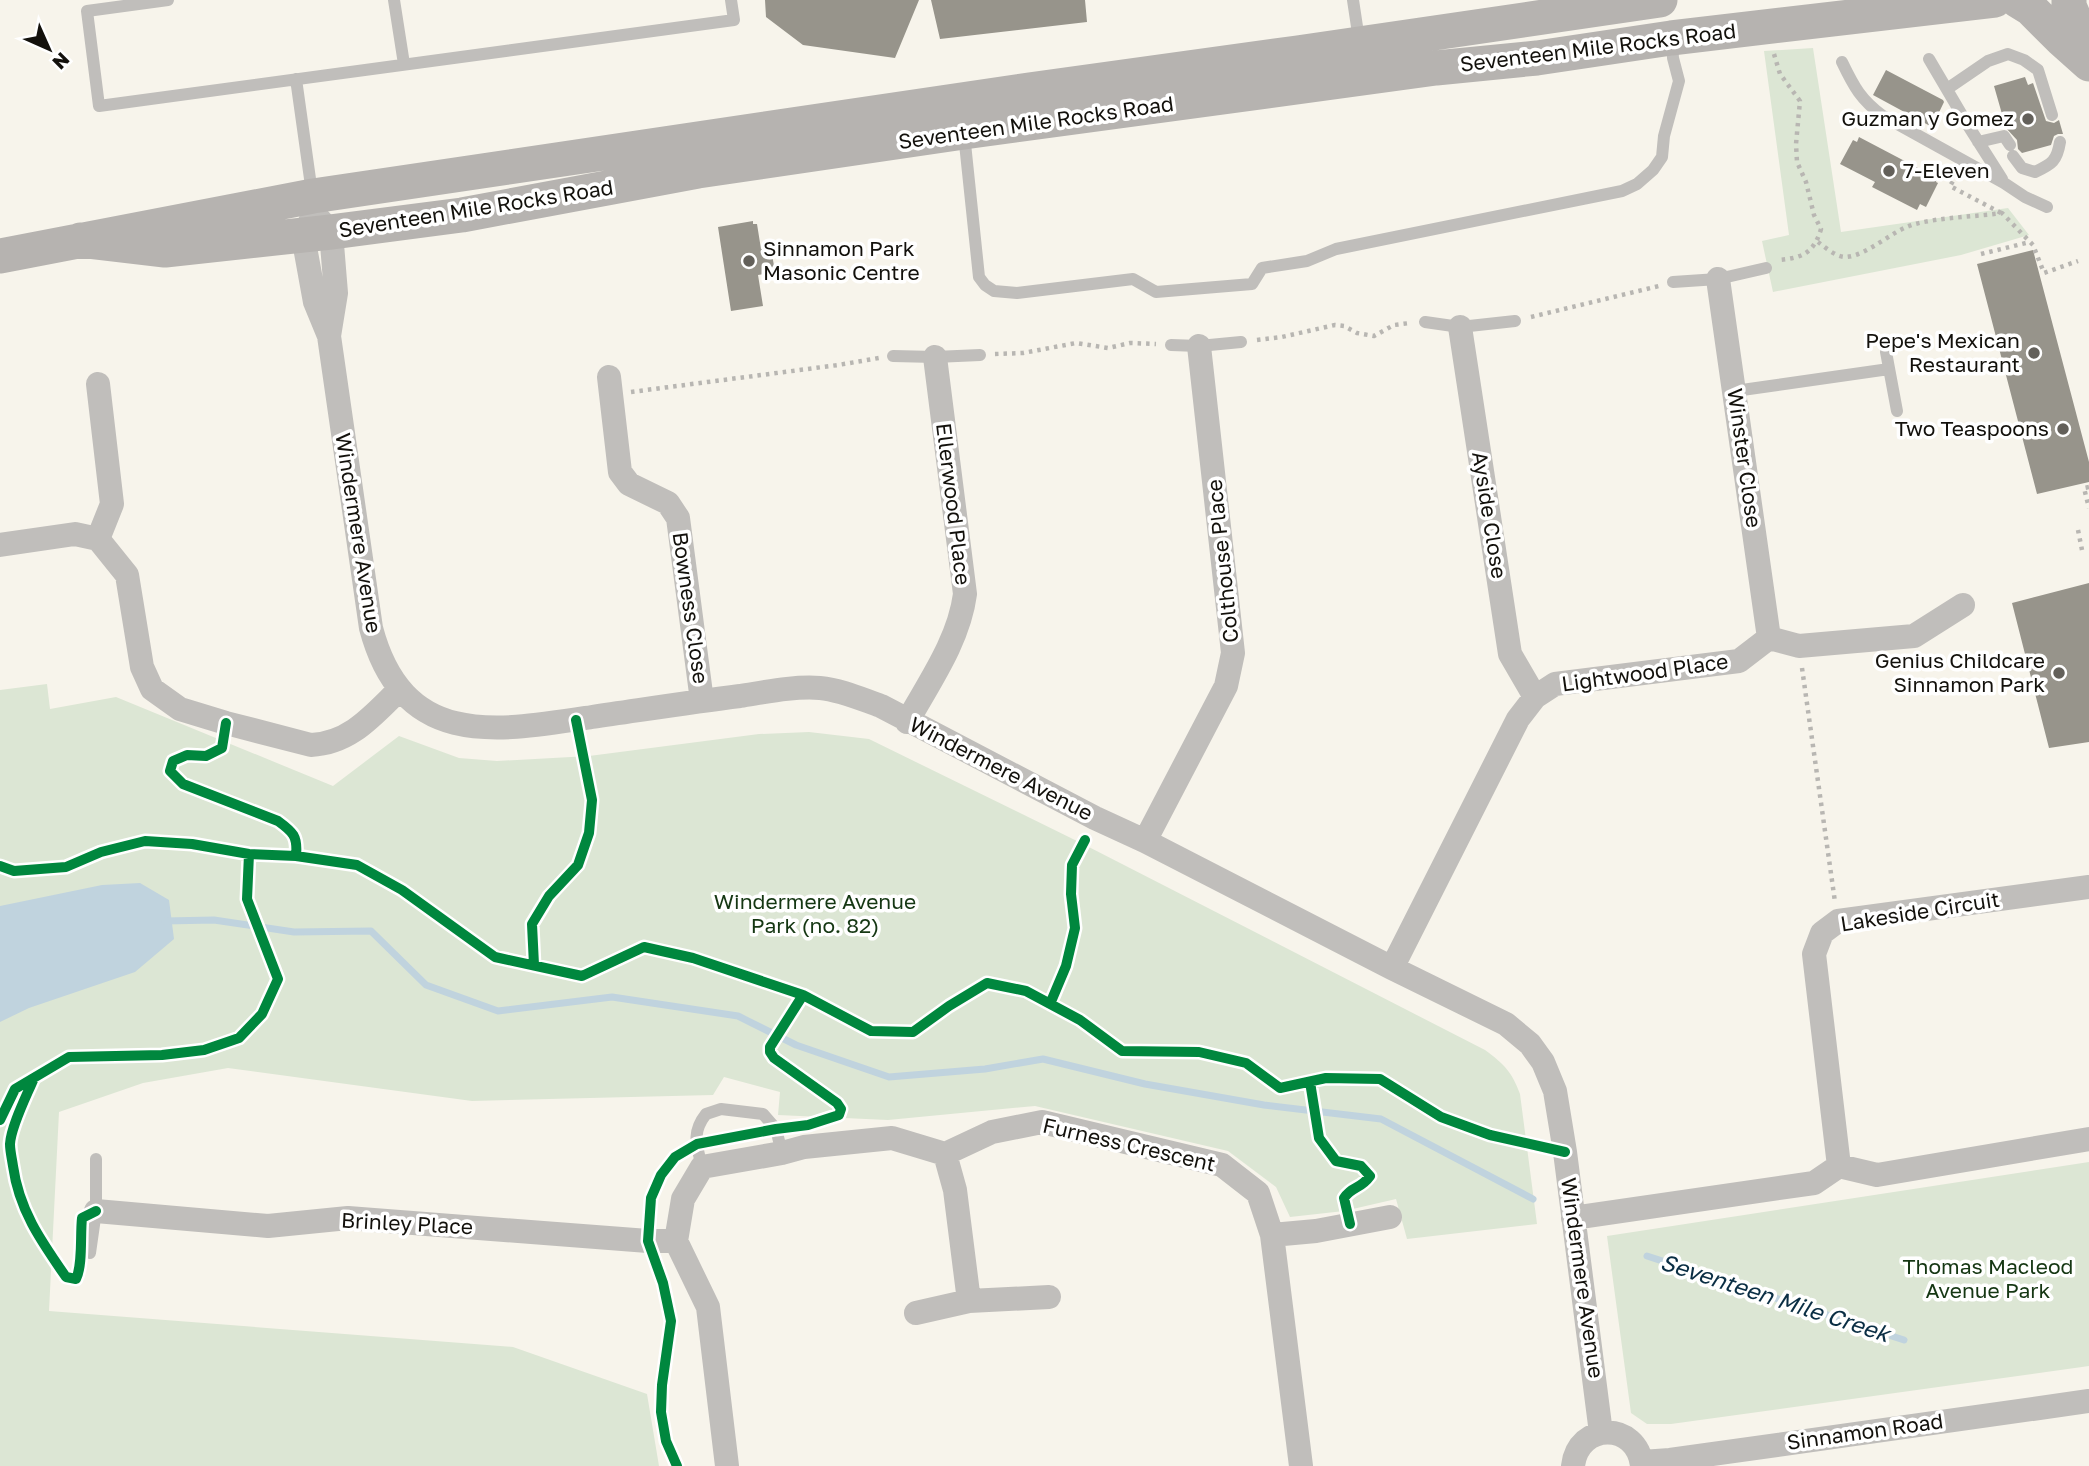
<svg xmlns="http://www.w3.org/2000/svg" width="2089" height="1466" viewBox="0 0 2089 1466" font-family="'Golos Text',sans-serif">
<rect width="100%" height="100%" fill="#f7f4eb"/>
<!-- green -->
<path fill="#dce6d4" d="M1813,48L1841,232L2008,208L2029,235L1961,255L1773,292L1762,241L1789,235L1764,51Z
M47,684L50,709L116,697L333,786L399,736L459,758L497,761L589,756L759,734L809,732L869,739L1081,843L1485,1050C1504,1064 1512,1072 1520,1094L1537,1224L1407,1239L1396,1199L1344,1211L1290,1217L1276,1187L1228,1151L1035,1106L888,1120L778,1115L780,1092L724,1077L713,1095L472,1101L228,1068L143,1083L59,1112L49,1311L513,1347L647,1394L659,1466H0V690Z
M2089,1162V1366L1671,1424H1647L1631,1413L1607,1236Z"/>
<!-- water -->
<path fill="#c0d3de" d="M140,883L169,900L174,939L135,972L29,1008L0,1022V906L102,885Z"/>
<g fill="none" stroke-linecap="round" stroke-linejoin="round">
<!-- stream -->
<path stroke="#c0d3de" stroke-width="7" d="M165,921L214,920L294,932L371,931L426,985L498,1011L612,997L738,1016L796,1045L889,1077L985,1069L1043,1059L1145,1084L1264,1105L1381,1119L1533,1199
M1647,1256L1904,1340"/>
</g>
<!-- building -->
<path fill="#97948b" d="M765,0H919L895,58L803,45L766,17Z
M931,0H1085L1087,22L940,39Z
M1886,70L1943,100L1944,102L1932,127L1873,95Z
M2025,77L2028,85L2033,83L2046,121L2054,123L2059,120L2063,134H2058L2054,136L2051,145L2022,153L2018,149L2017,140L2006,128L1994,86Z
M1859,137L1937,178L1936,182L1938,183L1926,207L1920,204L1917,210L1872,187L1875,182L1840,164L1853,140L1857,142Z
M753,221V224H757L761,249L771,248L775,272L758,275L763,306L731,311L718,227Z
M2033,250L2089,462V482L2037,494L1977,264Z
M2089,583V742L2049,748L2012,603Z"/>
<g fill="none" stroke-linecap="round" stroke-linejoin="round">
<!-- path -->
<path stroke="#b8b6b2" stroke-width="4.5" stroke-dasharray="3.5 5" stroke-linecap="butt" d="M1774,54L1780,74L1800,101L1796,144L1797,162L1806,182L1814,215L1821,229C1814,253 1802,258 1779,260
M1957,174L1950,186L2001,213
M1818,242C1826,248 1836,257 1846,257C1869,255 1892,230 1915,224C1942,217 1974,217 2002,213L2033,245L2044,273L2078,261
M1981,254L2030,242
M1531,317L1659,286
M1257,340L1282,337L1335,325L1344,326L1357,333L1374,336L1394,325L1410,323
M995,354L1023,353L1076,343L1108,348L1130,343L1156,344
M631,392L838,365L879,358
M2089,487L2084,488L2089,508
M2078,530L2082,550
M1802,668L1835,902"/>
<!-- lane -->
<path stroke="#c0bebb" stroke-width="12" d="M168,0L87,11L99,106L734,20L731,0
M394,0L404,64
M1353,0L1359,40
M1929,59L1969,127L2002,179
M1842,62C1854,87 1861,100 1883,116L2004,183L2025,197L2047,207
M296,79L312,193
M1947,89L1988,61L2008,54L2024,60L2038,70L2052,115
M964,134L979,277L985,285L994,291L1017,293L1133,279L1156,292L1252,284L1262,268L1307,261L1336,249L1622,191L1637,184L1653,170L1662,157L1664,136L1679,81L1673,58L1672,42
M1978,142L2004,136L2010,145
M2013,156L2022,168L2035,172C2052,164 2057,161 2060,142
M1673,282L1718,279L1766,268
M1425,322L1460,327L1515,321
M1171,345L1199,346L1241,342
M1886,352L1897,411
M893,356L935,357L980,355
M1735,391L1889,369
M702,1167C697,1146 691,1133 706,1114L721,1109L763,1114L776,1129L782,1153
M90,1253L96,1211V1159"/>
<!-- street -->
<path stroke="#c0bebb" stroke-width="24" d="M313,196L314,214L303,236L315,302L329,336L371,628C403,749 495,732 592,717C641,710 691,702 740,696C766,692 794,686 820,688C841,690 861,699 881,706L1095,818L1145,841L1392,968L1506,1024L1530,1044L1543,1062L1555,1091L1565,1152L1601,1433
M320,220L331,232L336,293L329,336
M1718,279L1769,638
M1460,327L1510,654L1535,697
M609,377L620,472L629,484L668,503L678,518L702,701
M98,384L112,504L98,539
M0,545L75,534L98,539L127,575L142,667L152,689L180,709L226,723L311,745C351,743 373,715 400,689
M907,722C930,681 959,640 965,594L935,357
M1145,841L1226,686L1233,653L1199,346
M1392,968L1518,719L1535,697L1555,684L1739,661L1769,638L1799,646L1914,636L1963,605
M945,1154L955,1190L969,1301
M1839,1166L1814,954L1822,933L1838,921L2089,887
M96,1211L268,1226L348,1218L648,1241H676
M1573,1218L1814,1183L1839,1166L1877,1175L2089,1139
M1272,1235L1316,1231L1390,1217
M916,1313L969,1301L1049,1297
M1642,1462L1670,1460L2089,1401
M727,1466L708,1307L676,1241L683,1199L702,1167L782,1153L804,1147L892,1138L945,1154L992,1132L1042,1122L1222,1165L1258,1193L1272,1235L1301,1466
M1573,1466C1578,1422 1637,1421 1642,1466"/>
<!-- secondary -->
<path stroke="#b6b3b0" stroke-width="35" d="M2017,0L2030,8L2061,39L2089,64
M2069,0V6L2089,53
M80,240L165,250L331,232L462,215L698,171L964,132L1436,68L1537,58L1671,38L1995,0
M0,256L313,196L1029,90L1297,53L1660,0"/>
<defs>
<path id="cycleway" d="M226,723L222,748L206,756L187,755L173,761L170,771L183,784L278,821C293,832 298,836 296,856
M0,866L14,871L66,867L101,852L145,841L192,844L249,854L296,856L357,865L402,890L495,957L582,976L644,947L693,958L803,995L871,1031L913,1032L949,1006L987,983L1026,991L1080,1020L1122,1051L1199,1052L1246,1063L1280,1088L1326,1078L1380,1079L1441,1117L1490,1135L1565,1152
M534,965L532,924L549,896L578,865L589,833L592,800L576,720
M1050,1004L1066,966L1075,928L1071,894L1072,865L1085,840
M34,1078C27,1095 11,1126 10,1144C10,1151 12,1159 13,1166C19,1210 41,1241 66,1277L76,1279C83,1265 80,1236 82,1218L96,1211
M1310,1082L1319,1138L1336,1161L1361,1166L1370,1176C1360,1190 1353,1185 1344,1198L1350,1224
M0,1120L15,1089L69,1057L162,1055L204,1050L239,1038L262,1014L278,979L247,899L249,854
M677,1466L666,1441L661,1412L662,1385L671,1321L663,1283L648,1241L651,1198L661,1175L675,1157L697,1144L776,1129L808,1125L839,1115L841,1109L837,1103L774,1058L770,1052V1047L803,995"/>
</defs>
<!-- cycleway casing -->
<use href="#cycleway" stroke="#fff" stroke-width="15"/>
<!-- cycleway -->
<use href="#cycleway" stroke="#00873e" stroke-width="10"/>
</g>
<!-- markers -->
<g fill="#63605a" stroke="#fff" stroke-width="2.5">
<circle cx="2028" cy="119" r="7"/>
<circle cx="1889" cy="171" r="7"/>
<circle cx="749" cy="261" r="7"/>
<circle cx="2034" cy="353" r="7"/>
<circle cx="2063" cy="429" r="7"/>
<circle cx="2059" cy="673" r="7"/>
</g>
<g text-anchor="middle" stroke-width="7" stroke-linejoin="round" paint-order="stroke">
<!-- street labels -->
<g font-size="21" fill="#13110c" stroke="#fff">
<text transform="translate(1598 48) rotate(-7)" y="7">Seventeen Mile Rocks Road</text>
<text transform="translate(1036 123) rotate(-8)" y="7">Seventeen Mile Rocks Road</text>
<text transform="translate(476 209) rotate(-9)" y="7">Seventeen Mile Rocks Road</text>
<text transform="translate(1744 458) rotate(82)" y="7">Winster Close</text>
<text transform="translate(953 504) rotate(83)" y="7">Ellerwood Place</text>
<text transform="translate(1489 515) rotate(81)" y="7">Ayside Close</text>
<text transform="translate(358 533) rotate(81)" y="7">Windermere Avenue</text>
<text transform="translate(1223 561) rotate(-96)" y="7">Colthouse Place</text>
<text transform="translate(690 608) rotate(82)" y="7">Bowness Close</text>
<text transform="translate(1645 673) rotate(-8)" y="7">Lightwood Place</text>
<text transform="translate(1001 769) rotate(27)" y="7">Windermere Avenue</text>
<text transform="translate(1920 912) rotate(-9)" y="7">Lakeside Circuit</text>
<text transform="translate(1129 1145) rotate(13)" y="7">Furness Crescent</text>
<text transform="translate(407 1224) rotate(3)" y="7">Brinley Place</text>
<text transform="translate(1582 1278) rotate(82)" y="7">Windermere Avenue</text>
<text transform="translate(1865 1432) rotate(-8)" y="7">Sinnamon Road</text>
</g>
<!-- poi labels -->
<g font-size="21" fill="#13110c" stroke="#fff" text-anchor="end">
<text x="2014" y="126">Guzman y Gomez</text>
<text x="1903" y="178" text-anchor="start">7-Eleven</text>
<text x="763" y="256" text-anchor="start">Sinnamon Park<tspan x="763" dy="24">Masonic Centre</tspan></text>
<text x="2020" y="348">Pepe's Mexican<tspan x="2020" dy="24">Restaurant</tspan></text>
<text x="2049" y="436">Two Teaspoons</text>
<text x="2045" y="668">Genius Childcare<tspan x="2045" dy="24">Sinnamon Park</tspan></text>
</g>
<!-- park labels -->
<g font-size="21" fill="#153713" stroke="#fff">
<text x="815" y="909">Windermere Avenue<tspan x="815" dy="24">Park (no. 82)</tspan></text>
<text x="1988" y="1274">Thomas Macleod<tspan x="1988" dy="24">Avenue Park</tspan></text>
</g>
<!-- water labels -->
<g font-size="23" font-style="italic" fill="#0a2e44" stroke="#fff">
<text transform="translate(1775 1298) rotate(18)" y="8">Seventeen Mile Creek</text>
</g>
</g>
<!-- north arrow -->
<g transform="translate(49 49) rotate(135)" stroke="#ffffff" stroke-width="5" paint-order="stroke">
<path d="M0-5L12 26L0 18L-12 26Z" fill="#13110c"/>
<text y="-10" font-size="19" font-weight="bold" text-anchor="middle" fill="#13110c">N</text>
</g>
</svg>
